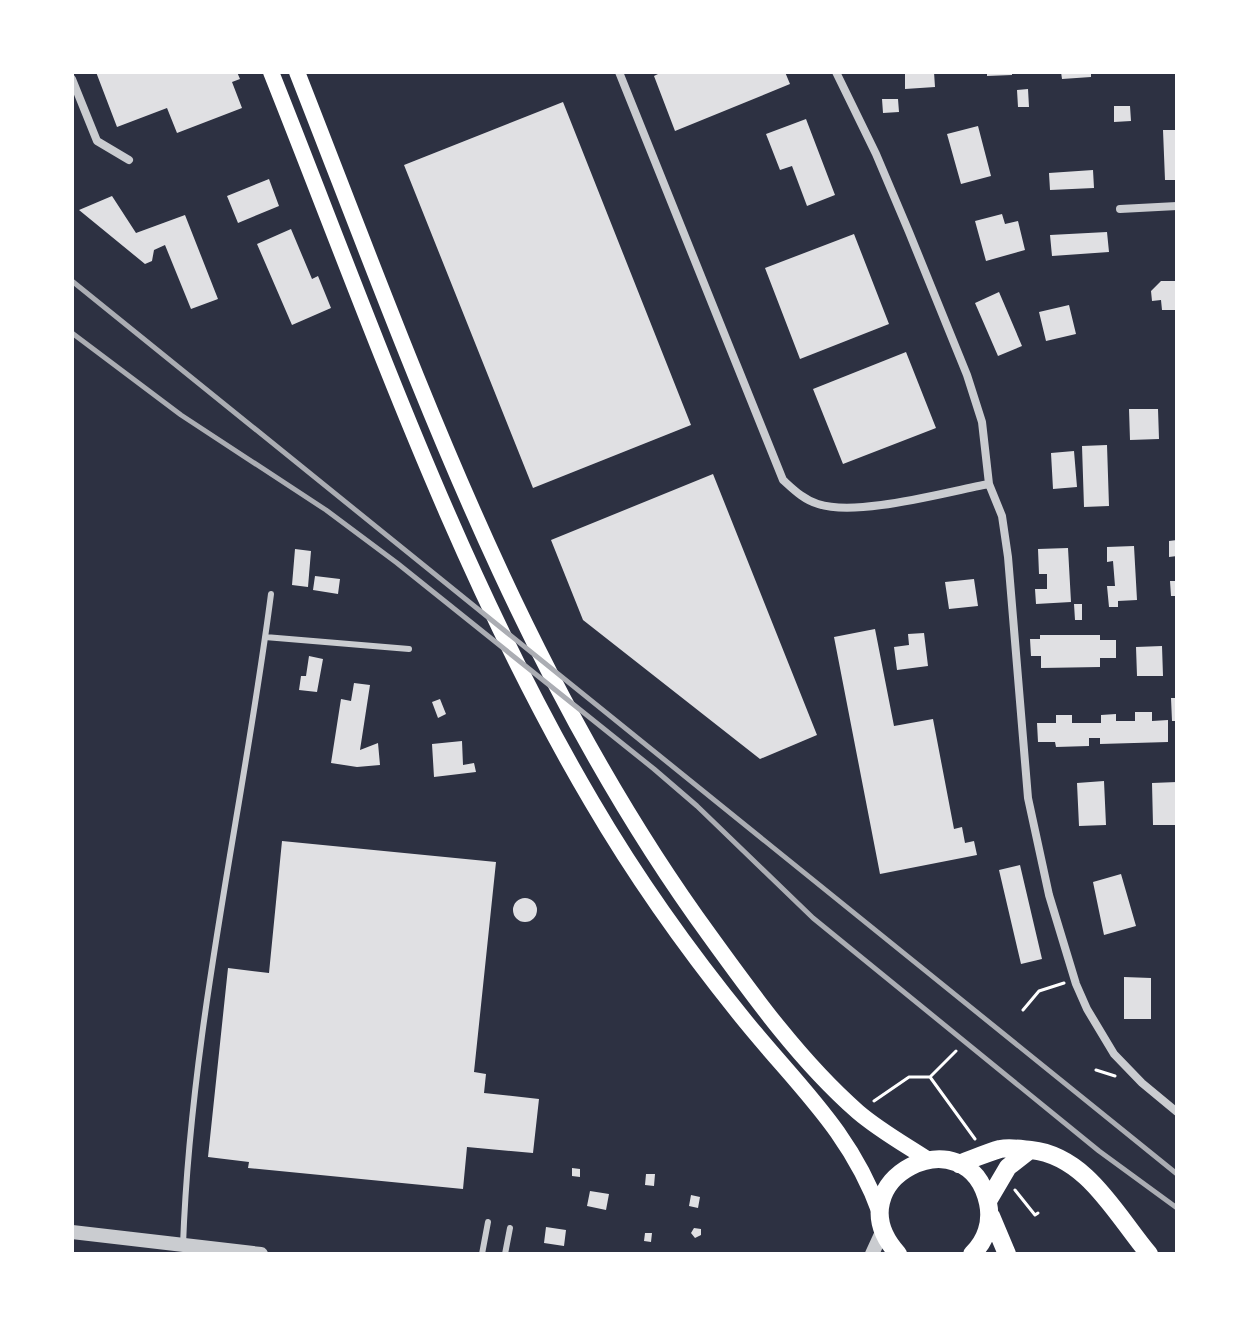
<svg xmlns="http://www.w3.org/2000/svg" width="1249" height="1326" viewBox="0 0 1249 1326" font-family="'DejaVu Sans',sans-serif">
<rect width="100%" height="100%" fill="#2d3142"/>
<!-- building -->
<path fill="#e0e0e3" d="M96,72H237L240,79L232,82L242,108L177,133L167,108L117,127Z
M662,72H785L790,84L675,131L654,76Z
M905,72H934L935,87L905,89Z
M987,72H1012V75L987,76Z
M1061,72H1091V77L1062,79Z
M1028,89L1029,107H1018L1017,90Z
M882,99H898L899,112L883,113Z
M563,102L691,425L533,488L404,165Z
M1114,106H1130L1131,121L1114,122Z
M806,119L835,195L807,206L792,166L780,170L766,134Z
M978,126L991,176L961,184L947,134Z
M1163,130H1177V180H1165Z
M1093,170L1094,188L1050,190L1049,173Z
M269,179L279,206L238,223L227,196Z
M112,196L136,233L185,215L218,299L191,309L165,245L154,250L152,261L145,264L79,210Z
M1002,214L1005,224L1018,221L1025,250L986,261L975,221Z
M291,229L312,279L318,276L331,308L292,325L257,244Z
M1107,232L1109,252L1052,256L1050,235Z
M854,234L889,324L800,359L765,268Z
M1161,281H1177V310H1162L1161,300L1152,301L1151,291Z
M999,292L1022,346L998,356L975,303Z
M1069,305L1076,334L1046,341L1039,312Z
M906,352L936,428L843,464L813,389Z
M1129,409H1158L1159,439L1130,440Z
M1107,445L1109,506L1084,507L1082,446Z
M1074,451L1077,487L1053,489L1051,453Z
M713,474L817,735L760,759L583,620L551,540Z
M1177,540V556L1169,557V541Z
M1134,546L1137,600L1118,601V607H1109L1107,586H1115L1113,561L1107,562V547Z
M1068,548L1071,602L1036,604L1035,589H1047V574H1039L1038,549Z
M295,549L311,551L308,587L292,585Z
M315,576L340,579L338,594L313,590Z
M974,579L978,606L949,609L945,582Z
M1170,581H1177V596H1171Z
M1074,604H1082V620H1075Z
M875,629L894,726L933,719L954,829L962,827L965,843L974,841L977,855L880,874L834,637Z
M924,633L928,666L897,670L894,647L909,645L908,634Z
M1040,635H1100V640H1116V658H1100V667L1041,668V656H1031L1030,639H1040Z
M1162,646L1163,676H1137L1136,647Z
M309,656L323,659L317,692L299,690L301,676H306Z
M354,683L370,685L360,750L378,743L380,765L357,767L331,763L341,699L351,701Z
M1171,698H1177V721H1172Z
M440,699L446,714L438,718L432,702Z
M1135,712H1152V721L1168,720V742L1100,744V738H1089V746L1056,747L1055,742H1038L1037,723H1056V715H1072V723H1101V715L1116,714V721H1135Z
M462,741L463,765L474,763L476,772L434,777L432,744Z
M1104,781L1106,825L1079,826L1077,783Z
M1177,782V825H1153L1152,783Z
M282,841L496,862L474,1072L486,1074L484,1093L539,1099L533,1153L467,1147L463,1189L248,1168L249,1162L208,1157L228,968L269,973Z
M1020,865L1042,959L1021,964L999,870Z
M1121,874L1136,926L1104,935L1093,882Z
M513 910a12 12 0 1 1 24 0a12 12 0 1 1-24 0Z
M1124,977L1151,978V1019H1124Z
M572,1168L580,1169V1177L572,1176Z
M646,1174H655L654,1186L645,1185Z
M590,1191L609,1194L606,1210L587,1206Z
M691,1195L700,1197L698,1208L689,1206Z
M546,1227L566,1230L564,1246L544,1243Z
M694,1228L701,1229V1235L695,1238L691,1233Z
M645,1233H652L651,1242L644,1241Z"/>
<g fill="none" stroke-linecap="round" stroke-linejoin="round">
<!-- path -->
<path stroke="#fff" stroke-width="3" d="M1023,1010L1039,991L1064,983
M1096,1070L1115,1076
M930,1077L975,1139
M874,1101L909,1077H930L956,1051
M1015,1190L1035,1215L1038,1213"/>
<!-- service -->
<path stroke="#caccd0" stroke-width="6" d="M265,637L409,649
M183,1245C191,1026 243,811 271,594
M482,1254L488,1222
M505,1254L510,1228"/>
<!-- minor -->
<path stroke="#caccd0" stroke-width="8" d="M619,72L783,480C794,490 804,500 818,504C858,517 945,492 989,484
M836,72L876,154L909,232L967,375L982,422L989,484L1002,516L1008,557L1028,798L1049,895L1076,984L1087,1009L1114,1054L1142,1083L1177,1112
M72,79L97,141L129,160
M1120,209L1177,206"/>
<!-- tertiary -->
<path stroke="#caccd0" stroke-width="14" d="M72,1232L261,1254
M872,1254L883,1230"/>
<!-- secondary -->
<path stroke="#fff" stroke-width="16" d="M271,72C369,318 457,573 592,802C637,879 689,952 746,1022C798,1086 851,1132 880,1213
M297,72C414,370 520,676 710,936C754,997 801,1062 858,1112C879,1130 904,1144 927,1159"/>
<!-- primary -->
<path stroke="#fff" stroke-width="18" d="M959,1164C973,1159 986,1153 1000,1149C1010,1147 1021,1149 1031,1150C1087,1156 1116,1215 1149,1254
M988,1201L1008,1167L1030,1150
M991,1216L1007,1254
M898,1254C831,1180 968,1112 988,1203C992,1222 986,1241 972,1254"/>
<!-- rail -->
<path stroke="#abadb3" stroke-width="5" d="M72,281L1177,1174
M72,333L181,415L326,510L397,563L654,769L697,806L813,918L1099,1151L1177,1208"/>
</g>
<!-- border -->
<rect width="1249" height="1326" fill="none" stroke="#ffffff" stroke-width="148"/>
</svg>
